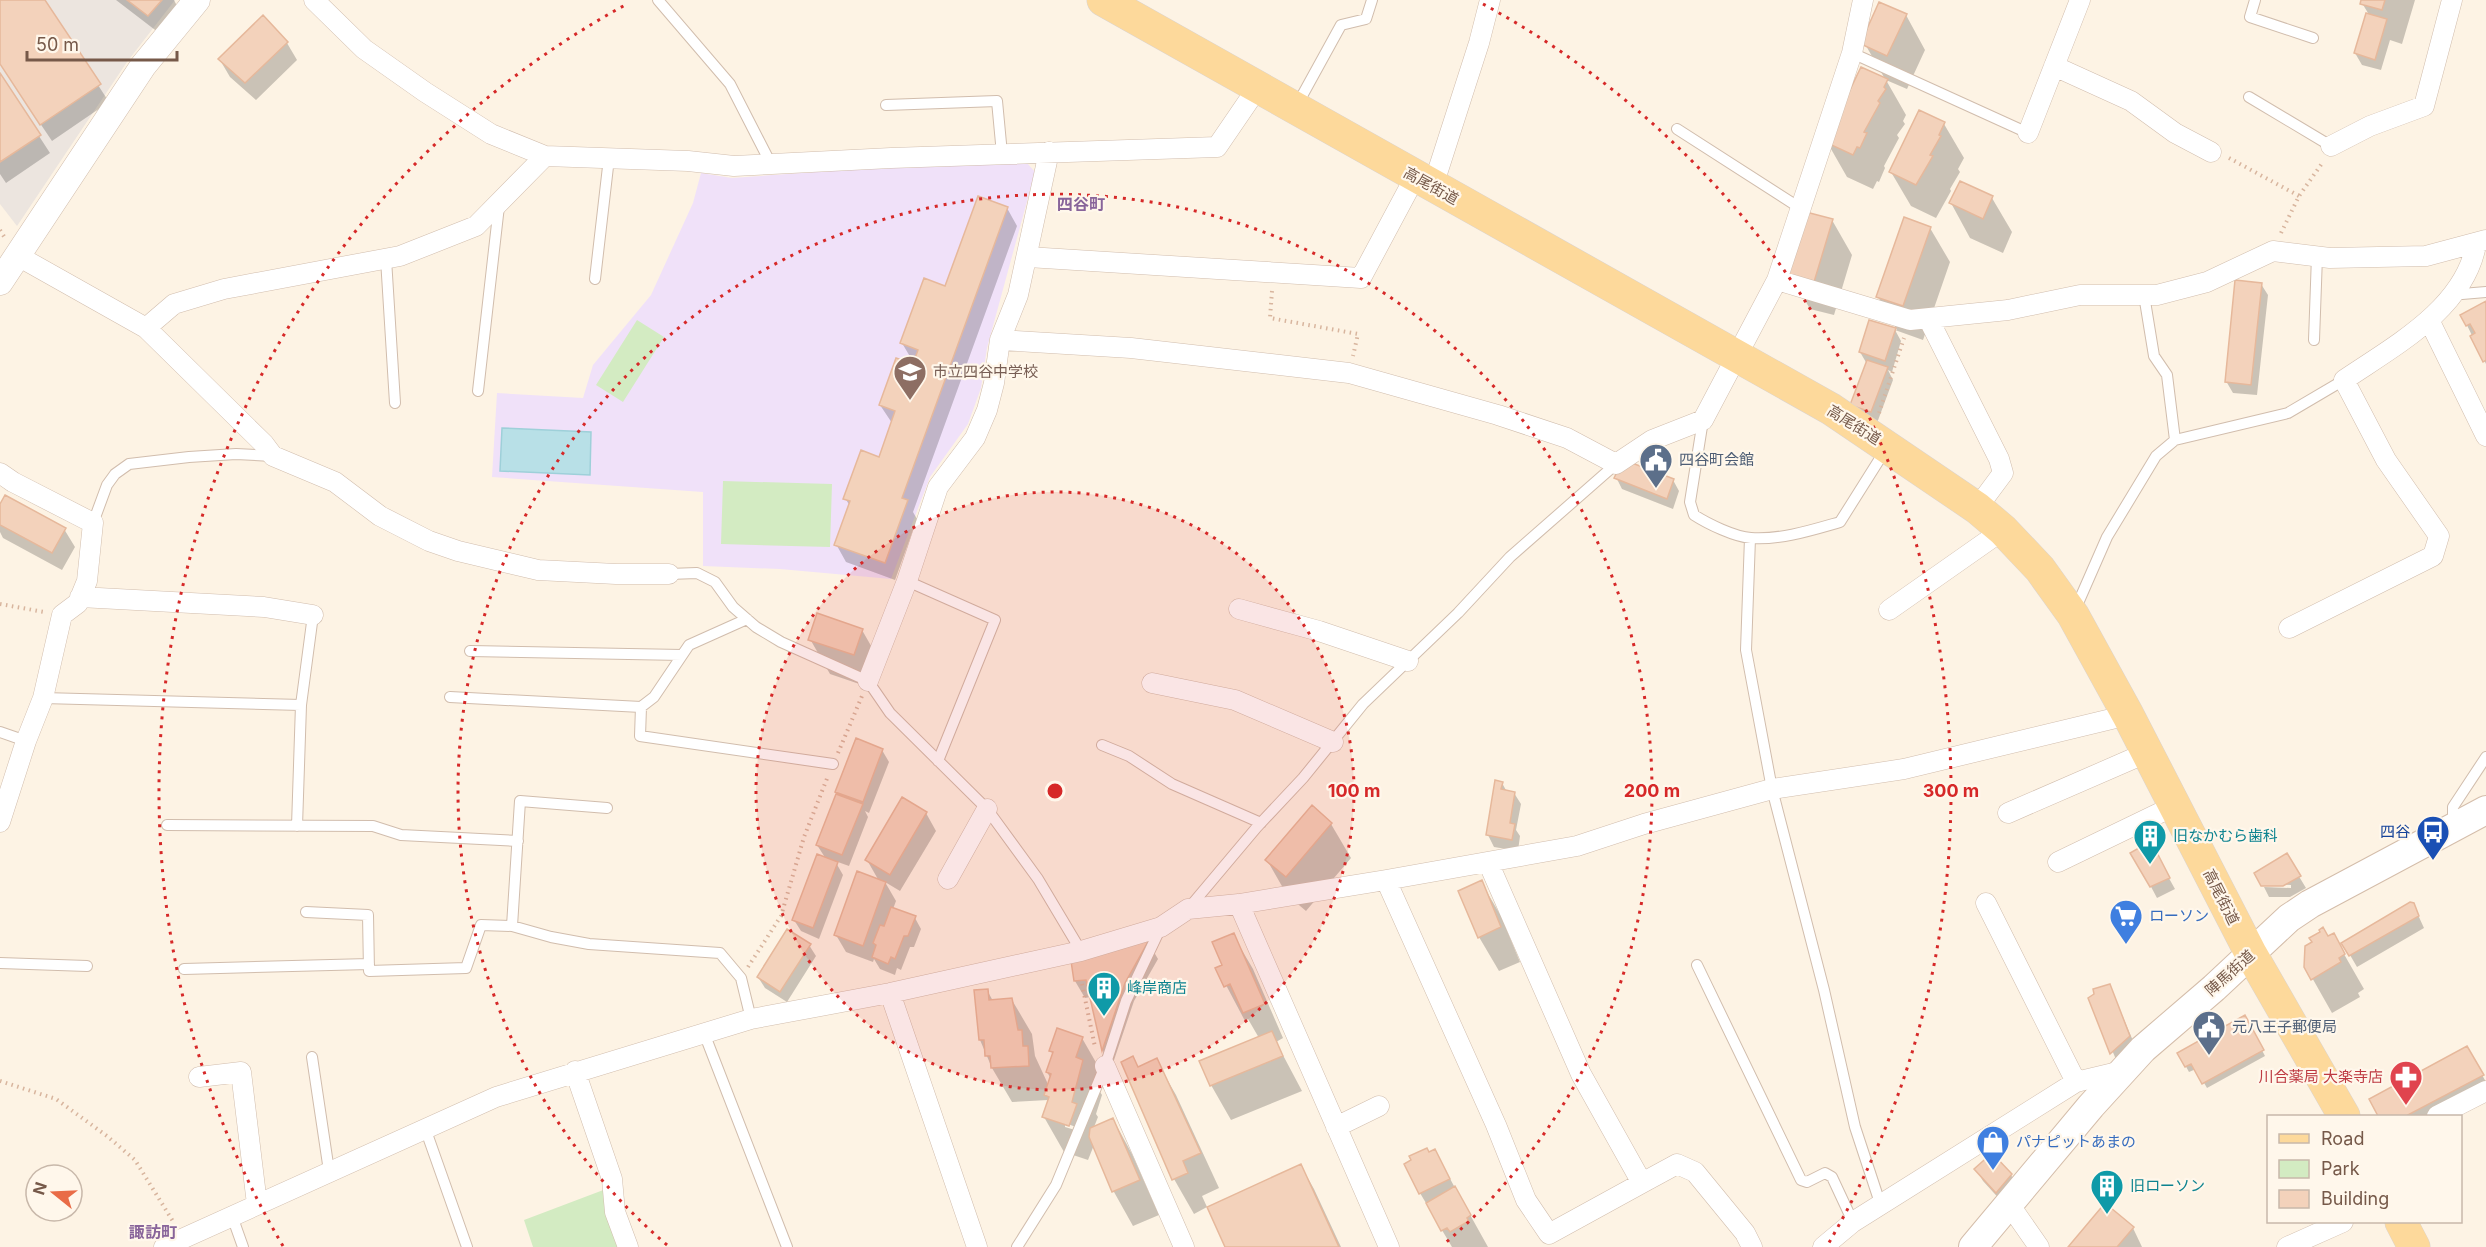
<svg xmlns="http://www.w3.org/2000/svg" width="2486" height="1247" viewBox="0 0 2486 1247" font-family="Inter,'Noto Sans JP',sans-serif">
<rect width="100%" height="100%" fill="#fdf3e4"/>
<!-- industrial -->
<path fill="#ece5df" d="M0,0H175L127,62L17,226L0,204Z"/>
<!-- education -->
<path fill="#f0e1f9" d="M1027,163L1035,172L987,348L981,388L968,424L930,477L891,579L780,569L703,566V492L492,477L497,393L583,398L593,365L651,295L693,203L701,173L732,178L859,169Z"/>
<!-- green -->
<path fill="#d3ebc2" d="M637,320L664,337L623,402L596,385Z
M723,481L832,484L830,547L721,544Z
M606,1189L620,1247H533L524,1220Z"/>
<!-- water -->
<path fill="#b8e0e7" stroke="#9ed0d9" stroke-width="1.5" d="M502,428L591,432L590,475L500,471Z"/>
<!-- shadow -->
<path fill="#0003" fill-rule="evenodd" d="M0,0H43L109,102L52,141L0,64Z
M116,0H174L179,10L159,33Z
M2363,0H2415L2402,44L2390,40L2381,70L2362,65L2355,53L2368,13L2362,3Z
M1906,15L1925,50L1907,89L1886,80L1906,115L1903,121L1905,124L1897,135L1899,138L1884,166L1885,168L1879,182L1877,181L1873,189L1847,177L1827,142L1885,79L1865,44Z
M287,43L297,60L256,100L230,77L220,60Z
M0,76L50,153L6,183L0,174Z
M1944,124L1964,158L1958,169L1960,172L1950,189L1951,191L1936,218L1911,206L1891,172Z
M1992,198L2012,232L2003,253L1970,238L1951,203Z
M1007,208L1017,226L913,512L917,519L895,580L846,562L836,544L850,506L845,498L880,459L892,423L880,405L915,362L912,360L902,343Z
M1832,220L1852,255L1834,315L1810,309L1790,274Z
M1930,228L1950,262L1923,340L1895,330L1901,341L1892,372L1888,370L1893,380L1877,423L1852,404L1867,364L1860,352L1870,322L1897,330L1878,297Z
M2261,284L2268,295L2257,395L2233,393L2226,381Z
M2486,302V364L2462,315Z
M1616,477L1673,480L1679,491L1673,509L1622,489Z
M0,507L64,529L75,547L62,570L3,538L0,532Z
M862,630L882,665L874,689L830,674L810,639Z
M882,750L889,762L869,813L865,811L868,817L849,866L835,861L843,875L819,939L801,931L794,920L826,859L817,845L840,797L837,791Z
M1502,783L1507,792L1514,793L1521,804L1516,830L1520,836L1518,851L1494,847L1488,835Z
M926,813L936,831L900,891L885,882L896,901L893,909L915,918L921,929L914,947H910L901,970L897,968L895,975L880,969L874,959L873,962L846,952L836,935L879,881L867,860Z
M1331,824L1351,858L1306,911L1287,895L1267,860Z
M2133,853L2156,855L2175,889L2157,898Z
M2286,855L2306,888L2290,897H2269L2264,887L2291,888V885L2262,884Z
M1481,882L1501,916L1520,962L1499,971L1479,937Z
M2413,904L2424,928L2357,967L2343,943Z
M1233,935L1253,969L1283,1038L1276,1042L1302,1091L1231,1120L1211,1085L1259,1038L1248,1019L1245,1021L1217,968L1224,966Z
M2333,935L2364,989L2358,993L2360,997L2332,1013L2306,967L2328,938Z
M1148,942L1158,959L1134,1001L1112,1066L1103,1051L1091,997L1085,998L1075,981L1072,962Z
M809,945L816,956L787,1002L765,988L758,977Z
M2110,986L2136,1048L2118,1064L2090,999Z
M987,990L993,1001L1012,1000L1032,1034L1035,1056L1047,1082V1090L1051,1079L1047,1072L1053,1055L1051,1051L1082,1038L1102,1073L1097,1087L1102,1095L1096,1114L1098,1117L1094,1127L1113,1119L1132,1154L1159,1215L1133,1226L1114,1192L1094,1145L1088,1160L1064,1152L1044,1117L1048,1100L1012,1102L992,1068L980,1040ZM1065,1123L1076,1127L1075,1130L1065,1127Z
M2245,1018L2265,1056L2207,1088L2196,1069L2189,1072L2179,1054Z
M2467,1048L2486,1082L2448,1116H2380L2371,1100Z
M1156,1060L1176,1095L1219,1188L1202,1196L1207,1207L1194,1214L1174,1179L1123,1063L1138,1068Z
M1435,1151L1454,1186L1488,1247H1452L1420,1193L1429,1154Z
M1301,1166L1314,1189L1341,1247H1227Z
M1976,1169L2011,1175L2017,1186L2003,1203L1983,1181Z
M2133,1228L2142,1247H2070Z"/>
<!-- building -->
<path fill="#f3d2bb" stroke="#e6b89b" stroke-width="1.5" d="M0,0H45L101,84L40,125L0,64Z
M127,0H162L148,16Z
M2361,0H2385L2382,10L2360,4Z
M1879,2L1907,14L1887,56L1863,45L1862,40Z
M2366,13L2387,19L2375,60L2354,53Z
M263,15L288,42L245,83L218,59Z
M1861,67L1888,79L1884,87L1886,89L1878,101L1880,103L1864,132L1867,133L1860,148L1857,147L1853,155L1825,142Z
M0,73L41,135L0,162Z
M1919,110L1945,122L1939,135L1941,136L1930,155L1933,156L1916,185L1889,172Z
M1960,181L1993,196L1983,219L1949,203Z
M978,196L1008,207L902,498L908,500L885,563L834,545L850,501L843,499L861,450L879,457L895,411L879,405L896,358L913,364L918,350L900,343L924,278L945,286Z
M1806,212L1833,219L1814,282L1788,274Z
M1904,217L1931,227L1903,306L1876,297Z
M2235,280L2262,283L2251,385L2225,382Z
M2486,301V360L2483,362L2470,336L2475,333L2470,324L2466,326L2460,315Z
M1869,320L1896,328L1885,361L1859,352Z
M1867,360L1888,367L1871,412L1850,405Z
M1632,463L1674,479L1667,499L1614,478L1617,472Z
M5,495L66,528L52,553L0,525V504Z
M817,613L863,629L854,655L808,640Z
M856,738L883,749L863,802L835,792Z
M1495,780L1503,782L1501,789L1515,792L1510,823L1515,824L1512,840L1486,835Z
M836,794L863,804L842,855L816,845Z
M902,797L927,812L890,875L865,860Z
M1312,805L1332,823L1286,877L1265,860Z
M2151,841L2170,878L2150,887L2130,853Z
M2287,853L2301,876L2283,886H2261L2254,873Z
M817,854L838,862L813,928L792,920Z
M857,871L886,882L863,946L834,935Z
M1482,880L1501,927L1478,938L1458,891Z
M2410,902L2414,903L2419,916L2349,956L2341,943Z
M891,907L916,916L908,936H904L895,959L891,957L888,964L872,957L876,945L873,943L880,925L884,926Z
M2323,927L2328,936L2334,933L2345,954L2339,958L2341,962L2311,980L2304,967L2305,946L2312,942L2309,938L2320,932L2319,930Z
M787,929L811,944L780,992L757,977Z
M1234,933L1265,1004L1243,1013L1230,984L1224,987L1215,968L1222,965L1212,942Z
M1149,940L1125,983L1102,1051L1086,980L1074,981L1071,961Z
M2110,984L2130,1036L2110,1054L2088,998L2094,994L2093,989Z
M988,989L989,1000L1012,998L1018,1030H1022L1023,1046H1028L1029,1066L991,1068L990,1056H985L984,1040H979L974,990Z
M2245,1015L2264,1050L2202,1084L2191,1064L2185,1067L2177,1053Z
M1057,1028L1083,1037L1076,1057L1083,1060L1072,1102L1077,1104L1069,1126L1042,1117L1049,1097L1044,1095L1051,1074L1046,1072L1053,1052L1049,1051Z
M1272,1031L1283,1056L1210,1086L1199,1061Z
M2467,1046L2484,1075L2406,1116H2378L2369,1099Z
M1133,1056L1138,1067L1157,1058L1201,1153L1183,1161L1188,1173L1172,1180L1121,1062Z
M1113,1118L1140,1180L1112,1192L1089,1137L1090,1128Z
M1427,1148L1429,1152L1435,1149L1450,1179L1419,1194L1404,1164L1411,1160L1409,1156Z
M1992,1153L2012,1174L1996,1193L1974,1169Z
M1301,1164L1339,1247H1225L1207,1207Z
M1455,1186L1471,1215L1467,1218L1469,1221L1450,1232L1447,1228L1441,1231L1426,1203Z
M2105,1203L2134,1227L2117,1247H2068Z"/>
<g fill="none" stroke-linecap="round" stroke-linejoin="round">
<defs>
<path id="service" d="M658,0L730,84L771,164
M2255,0L2250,17L2313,38
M1852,53L2028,133
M2249,97L2331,146
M886,105L997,101L1002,154
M1297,105L1341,25L1366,19L1372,0
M1677,129L1800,208
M386,259L395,403
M595,279L609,158
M2454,292L2462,294L2486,292
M2144,295L2154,356L2167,375L2175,440
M2314,340L2317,256
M478,391L499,206
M1703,420L1690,502L1694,515C1708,524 1735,537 1751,538C1781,540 1812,530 1840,522L1886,449
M93,523L107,485L115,474L129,464L189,457L236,454L272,456
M1750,538L1746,650L1772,789L1824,990L1855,1127L1881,1206
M669,574L697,573L715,582L733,607L756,627L781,642L868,681L890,713L987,809L1038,879L1081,951
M907,581L995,620L938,761
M2075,610L2107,537L2156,456L2175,440L2288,413L2344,380
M470,651L682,655
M450,697L641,707L654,697L689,645L747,619
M43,698L301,705
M641,707L640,736L833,764
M0,732L26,741
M1102,745L1129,756L1172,784L1261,823
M2453,823V807L2486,757
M167,825L373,826L401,835L518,841
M297,826L301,705L313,615
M1188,909L1257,827L1303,778L1363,704L1458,613L1510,557L1616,464
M306,912L368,915L369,971L466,968L481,925L512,926L551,937L589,944L720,953L741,978L751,1019
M512,926L520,801L607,808
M0,963L87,966
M1697,965L1801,1180L1807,1182L1825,1173L1832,1177L1853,1222
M184,969L369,964
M704,1033L787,1247
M312,1057L329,1171
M425,1128L467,1247
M232,1216L243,1247
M1017,1247L1056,1185L1105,1066L1126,1001L1161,927"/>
<path id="minor" d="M314,0L364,49L425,92L491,134L545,156L688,161L734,166L891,158L1217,147L1258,87
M2054,66L2131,101L2175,133L2211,152
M2028,133L2080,0
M2331,146L2370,126L2424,106L2452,0
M1433,186L1479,43L1490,0
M18,256L146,328L264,444L273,456L335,482L380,516L429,541L458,551L538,570L616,574H669
M1028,257L1361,278L1415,177
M1777,280L1910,320L2008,310L2080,295H2157L2207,282L2273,251L2330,258L2426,256L2486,240
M1929,320L1999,459L2003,473L1977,508
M2429,320L2486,436
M146,328L174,304L224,289L400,256L476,226L545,156
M1000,340L1131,348L1349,373L1498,415L1567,438L1616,464L1652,440L1703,420L1777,280L1852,53L1863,0
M0,473L13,482L93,523L87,581L78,603L62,615L43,698L26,741L0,822
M80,597L264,607L313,615
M1239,609L1319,631L1408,661
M1889,610L2003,530
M2289,628L2433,556L2439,536L2386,460L2344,380C2394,346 2464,309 2476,245
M868,681L907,581L938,487L975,438L987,410L994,383L1000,340L1018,295L1049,152
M1152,683L1235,700L1333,742
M2008,813L2146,753
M2058,862L2174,806
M948,879L987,809
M1386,880L1496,1125L1526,1200L1549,1234L1642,1183L1581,1074L1488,862
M1986,903L2076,1082
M1239,904L1389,1247
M890,993L977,1247
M1105,1066L1184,1247
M575,1071L612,1179L615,1212L628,1247
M199,1077L241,1072L257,1204
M2437,1116L2486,1091
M1336,1127L1379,1106
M1642,1183L1677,1164L1695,1172L1745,1233L1752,1247
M2009,1204L2039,1247
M164,1247L496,1097L751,1019L890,993L1081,951L1161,927L1188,909L1239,904L1386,880L1577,846L1644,824L1772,789L1904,769L2128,715
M1823,1247L1853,1222L2076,1082L2122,1071
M2287,1247L2343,1222"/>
<path id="tertiary" d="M0,282L143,66L197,0"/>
<path id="secondary" d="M1973,1247L2091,1106L2143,1049L2214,988L2289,918L2310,904L2486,810"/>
<path id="primary" d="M1103,0L1831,409L1977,508L2003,530L2040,569L2073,615L2128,715L2251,954L2344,1116
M2401,1222L2414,1247"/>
</defs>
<!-- service casing -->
<use href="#service" stroke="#d1bdad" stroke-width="12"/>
<!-- minor casing -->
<use href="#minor" stroke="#d1bdad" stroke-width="21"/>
<!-- tertiary casing -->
<use href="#tertiary" stroke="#d1bdad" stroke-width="27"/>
<!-- secondary casing -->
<use href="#secondary" stroke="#d4bdaa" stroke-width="30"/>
<!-- primary casing -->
<use href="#primary" stroke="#dbd4d0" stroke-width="33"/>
<!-- path -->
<path stroke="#d8b59e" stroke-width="4" stroke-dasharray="1.5 4.5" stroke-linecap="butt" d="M2229,158L2299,196
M0,230L5,238
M2281,233L2299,196L2323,162
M1272,291L1270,318L1358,334L1353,356
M1879,413L1904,338
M0,604L44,612
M838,753L862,696
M748,967L781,916L804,837L828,776
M1082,984L1095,1047
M0,1081L56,1099L107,1136L135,1160L174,1223"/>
<!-- service -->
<use href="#service" stroke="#fff" stroke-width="10"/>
<!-- minor -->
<use href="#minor" stroke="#fff" stroke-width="20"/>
<!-- tertiary -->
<use href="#tertiary" stroke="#fff" stroke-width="26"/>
<!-- secondary -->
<use href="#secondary" stroke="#fff" stroke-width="28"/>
<!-- primary -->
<use href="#primary" stroke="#fdd99b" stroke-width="32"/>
</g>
<!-- distance rings -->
<circle cx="1055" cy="791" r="299" fill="#d62828" fill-opacity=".12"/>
<g fill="none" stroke="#d62828" stroke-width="3" stroke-dasharray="3 6">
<circle cx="1055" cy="791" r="299"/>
<path d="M667 1245A597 597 0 1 1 1443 1245"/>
<path d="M283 1246A896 896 0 0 1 627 4M1483 4A896 896 0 0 1 1827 1246"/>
</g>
<!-- icons -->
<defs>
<symbol id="school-pin" viewBox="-11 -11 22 30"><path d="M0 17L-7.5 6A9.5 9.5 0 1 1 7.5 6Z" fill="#8d6e63" stroke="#fff7eb"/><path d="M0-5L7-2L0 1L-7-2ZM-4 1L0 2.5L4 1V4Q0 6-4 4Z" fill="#fff"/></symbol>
<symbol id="civic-pin" viewBox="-11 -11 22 30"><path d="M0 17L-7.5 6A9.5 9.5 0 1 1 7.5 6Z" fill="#5c6f8a" stroke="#fff7eb"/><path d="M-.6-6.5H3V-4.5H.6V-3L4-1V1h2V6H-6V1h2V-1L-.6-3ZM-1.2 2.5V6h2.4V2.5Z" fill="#fff"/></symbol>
<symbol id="bus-pin" viewBox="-11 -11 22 30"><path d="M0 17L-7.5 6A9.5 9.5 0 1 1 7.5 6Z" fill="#1a4fb4" stroke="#fff7eb"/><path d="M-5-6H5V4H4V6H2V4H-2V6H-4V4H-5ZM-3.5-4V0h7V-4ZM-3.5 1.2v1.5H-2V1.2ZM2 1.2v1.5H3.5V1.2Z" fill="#fff"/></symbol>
<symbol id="building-pin" viewBox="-11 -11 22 30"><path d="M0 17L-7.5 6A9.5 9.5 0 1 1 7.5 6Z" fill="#0f9aa8" stroke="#fff7eb"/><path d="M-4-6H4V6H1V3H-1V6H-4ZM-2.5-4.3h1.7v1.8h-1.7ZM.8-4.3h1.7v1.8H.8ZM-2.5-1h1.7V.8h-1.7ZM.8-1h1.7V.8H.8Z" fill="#fff"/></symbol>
<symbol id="supermarket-pin" viewBox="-11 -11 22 30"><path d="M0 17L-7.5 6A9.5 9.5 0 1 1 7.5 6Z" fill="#3f7fe0" stroke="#fff7eb"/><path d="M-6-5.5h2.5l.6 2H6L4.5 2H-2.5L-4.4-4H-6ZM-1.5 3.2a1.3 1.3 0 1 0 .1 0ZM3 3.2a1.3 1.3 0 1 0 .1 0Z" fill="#fff"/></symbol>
<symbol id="pharmacy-pin" viewBox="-11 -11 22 30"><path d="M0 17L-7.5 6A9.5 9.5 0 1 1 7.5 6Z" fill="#e0444e" stroke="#fff7eb"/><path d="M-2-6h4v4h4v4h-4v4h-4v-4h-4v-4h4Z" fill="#fff"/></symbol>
<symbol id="shop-pin" viewBox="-11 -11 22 30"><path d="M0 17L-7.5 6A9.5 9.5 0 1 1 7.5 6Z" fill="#3f7fe0" stroke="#fff7eb"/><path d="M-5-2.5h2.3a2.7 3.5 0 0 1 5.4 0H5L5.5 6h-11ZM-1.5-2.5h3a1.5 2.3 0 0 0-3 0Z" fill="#fff"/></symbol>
</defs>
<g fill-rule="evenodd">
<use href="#school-pin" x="891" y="353" width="38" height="52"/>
<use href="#civic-pin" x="1637" y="441" width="38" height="52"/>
<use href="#bus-pin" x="2414" y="813" width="38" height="52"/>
<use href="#building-pin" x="2131" y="817" width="38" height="52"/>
<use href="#supermarket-pin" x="2107" y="897" width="38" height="52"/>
<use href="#building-pin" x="1085" y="969" width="38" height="52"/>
<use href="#civic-pin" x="2190" y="1008" width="38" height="52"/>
<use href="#pharmacy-pin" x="2387" y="1058" width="38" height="52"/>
<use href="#shop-pin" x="1974" y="1123" width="38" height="52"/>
<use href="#building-pin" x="2088" y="1167" width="38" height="52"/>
</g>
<g text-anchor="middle" stroke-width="4.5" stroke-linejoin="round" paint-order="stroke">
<!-- street labels -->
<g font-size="15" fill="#765949" stroke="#fff7eb">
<text transform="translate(1431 186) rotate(29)" y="5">高尾街道</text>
<text transform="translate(1854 425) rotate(32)" y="5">高尾街道</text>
<text transform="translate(2221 897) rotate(63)" y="5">高尾街道</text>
<text transform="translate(2230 973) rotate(-42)" y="5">陣馬街道</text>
</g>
<!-- education labels -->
<g font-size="15" fill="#785e54" stroke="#fff7eb" text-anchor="start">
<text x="933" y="377">市立四谷中学校</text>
</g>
<!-- service labels -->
<g font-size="15" fill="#4e5e75" stroke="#fff7eb" text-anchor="start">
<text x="1679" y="465">四谷町会館</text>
<text x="2232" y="1032">元八王子郵便局</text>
</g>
<!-- transit labels -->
<g font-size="15" fill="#164399" stroke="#fff7eb" text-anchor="end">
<text x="2410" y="837">四谷</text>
</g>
<!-- culture labels -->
<g font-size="15" fill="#0d838f" stroke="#fff7eb" text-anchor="start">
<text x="2173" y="841">旧なかむら歯科</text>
<text x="1127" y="993">峰岸商店</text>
<text x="2130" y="1191">旧ローソン</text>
</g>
<!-- shop labels -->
<g font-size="15" fill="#366cbe" stroke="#fff7eb" text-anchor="start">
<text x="2149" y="921">ローソン</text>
<text x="2016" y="1147">パナピットあまの</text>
</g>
<!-- health labels -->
<g font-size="15" fill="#be3a42" stroke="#fff7eb" text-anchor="end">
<text x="2383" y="1082">川合薬局 大楽寺店</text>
</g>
<!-- neighbourhood labels -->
<g font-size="16" font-weight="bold" fill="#88649a" stroke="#fff7eb">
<text x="1081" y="210">四谷町</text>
<text x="153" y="1238">諏訪町</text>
</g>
</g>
<circle cx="1055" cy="791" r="9" fill="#d62828" stroke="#fff7eb" stroke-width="3"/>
<g font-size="18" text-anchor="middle" font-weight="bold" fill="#d62828" stroke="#fff7eb" stroke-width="4.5" stroke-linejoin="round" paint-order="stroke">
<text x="1354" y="797">100 m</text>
<text x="1652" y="797">200 m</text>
<text x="1951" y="797">300 m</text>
</g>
<!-- legend -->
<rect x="2267" y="1115" width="195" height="108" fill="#fff7eb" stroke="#c8b8aa" stroke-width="1.5"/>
<rect x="2279" y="1134" width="30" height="9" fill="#fdd99b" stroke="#c8b8aa" stroke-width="1.5"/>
<text x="2321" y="1145" font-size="18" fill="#765949">Road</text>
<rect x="2279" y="1160" width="30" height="18" fill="#d3ebc2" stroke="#c8b8aa" stroke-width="1.5"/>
<text x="2321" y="1175" font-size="18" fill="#765949">Park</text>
<rect x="2279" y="1190" width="30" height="18" fill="#f3d2bb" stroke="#c8b8aa" stroke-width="1.5"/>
<text x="2321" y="1205" font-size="18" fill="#765949">Building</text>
<!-- north arrow -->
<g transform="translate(54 1193) rotate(288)"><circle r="28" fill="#fff7eb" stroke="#c8b8aa" stroke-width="1.5"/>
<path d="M0-4.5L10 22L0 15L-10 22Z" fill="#e96c47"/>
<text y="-9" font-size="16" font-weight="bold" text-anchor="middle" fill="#765949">N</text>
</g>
<!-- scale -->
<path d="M27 51v9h150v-9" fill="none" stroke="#765949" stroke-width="3"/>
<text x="36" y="51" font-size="18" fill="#765949" stroke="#fff7eb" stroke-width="4.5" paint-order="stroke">50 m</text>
</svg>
